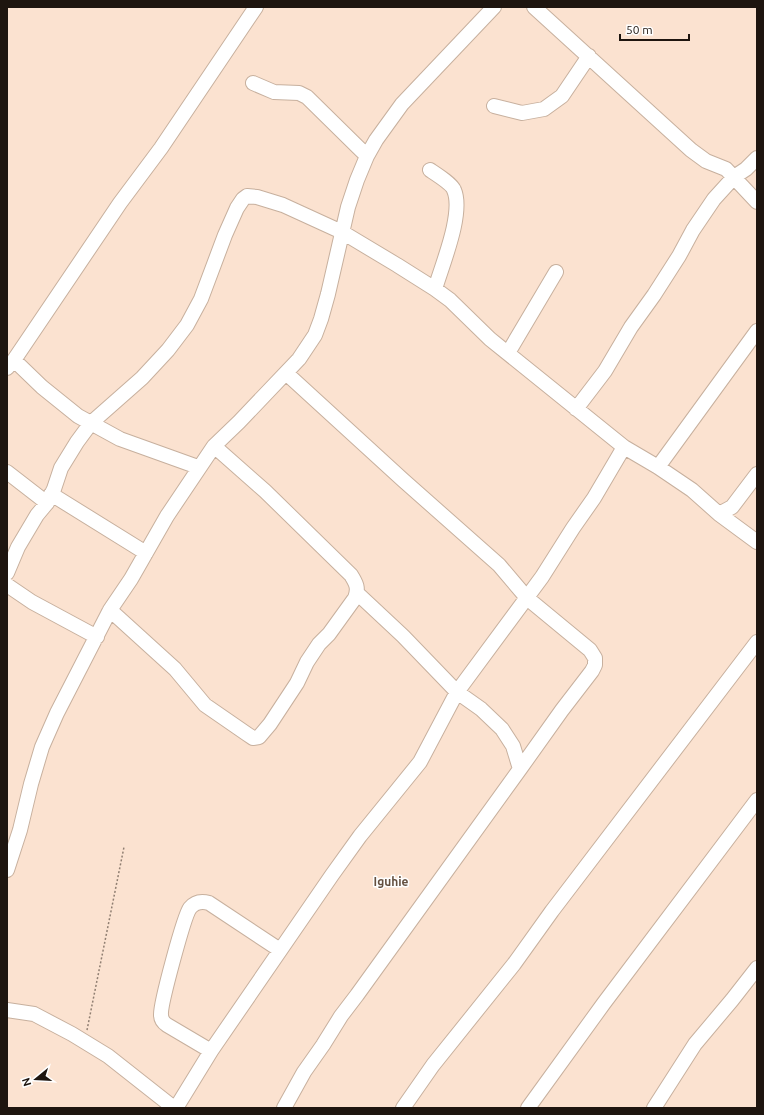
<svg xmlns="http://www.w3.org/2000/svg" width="764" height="1115" viewBox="0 0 764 1115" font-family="Ubuntu,sans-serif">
<rect width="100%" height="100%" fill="#fbe2d0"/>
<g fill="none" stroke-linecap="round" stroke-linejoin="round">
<defs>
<path id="minor" d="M534,7L691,150L706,161L726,169L757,202
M253,83L274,92L299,93L307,97L367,156
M494,106L522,113L544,109L562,96L589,56
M430,170C436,174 452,184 454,190C464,213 442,265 435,289
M508,353L556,272
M14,360L120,203L161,148L256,7
M7,368L14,360L42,387L78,416L120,439L198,467
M576,409L605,371L631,327L654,295L679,256L693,230L714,199L734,177L746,169L757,158
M658,467L757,331
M7,472L47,503
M51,494L146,553
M719,514L732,507L757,474
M7,573L18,547L37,515L47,503L54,489L61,468L77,442L91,423L142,378L168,350L187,325L201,299L225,235L237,208L243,199L247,196L257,197L283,205L342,232L397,265L435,289L450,300L490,339L624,447L658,467L692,490L719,514L757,542
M7,585L32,602L97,637
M357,593L403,636L457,692L481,709L502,729L513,746L520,769
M110,610L175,669L205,705L247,734L253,738L259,737L270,724L297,683L307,662L319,644L329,634L355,598C359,588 356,583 351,575L265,491L214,446
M7,870L20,830L31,784L42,747L57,713L110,610L131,579L167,516L214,446L239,422L299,359L315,335L321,319L328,294L348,207L357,180L367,156L376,140L402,104L494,7
M7,1010L34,1014L72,1034L108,1056L174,1108
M211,1051L167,1025C164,1023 161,1020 161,1015C160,1005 184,916 190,908C195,902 202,901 209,903L280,950
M176,1108L211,1051L332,875L360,836L420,762L457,692L542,577L573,528L594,498L624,447
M284,1108L304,1072L323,1045L341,1016L357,995L520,769L562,710L592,671L595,665V658L590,650L527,598L499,565L403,480L286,373
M403,1108L433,1065L514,964L552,911L757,642
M528,1108L604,1003L757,800
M654,1108L695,1044L732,1000L757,968"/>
</defs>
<!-- minor casing -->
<use href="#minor" stroke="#c7b09e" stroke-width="16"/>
<!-- path -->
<path stroke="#907f72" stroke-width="1.5" stroke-dasharray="2 2" stroke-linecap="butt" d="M87,1030L124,847"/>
<!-- minor -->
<use href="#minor" stroke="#fff" stroke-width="14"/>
</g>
<g text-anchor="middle" stroke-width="3" stroke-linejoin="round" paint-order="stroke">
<!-- quarter labels -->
<g font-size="12" font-weight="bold" fill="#645040" stroke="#fff">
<text x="391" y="886">Iguhie</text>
</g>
</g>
<!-- border -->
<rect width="764" height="1115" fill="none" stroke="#1e150f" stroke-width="16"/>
<!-- north arrow -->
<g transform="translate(36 1079) rotate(252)" stroke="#ffffff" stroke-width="3" paint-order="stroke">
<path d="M0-3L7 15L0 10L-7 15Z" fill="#1e150f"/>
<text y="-6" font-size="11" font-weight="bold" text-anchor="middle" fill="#1e150f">N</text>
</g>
<!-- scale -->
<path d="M620 34v6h69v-6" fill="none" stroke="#1e150f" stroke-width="2"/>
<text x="626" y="34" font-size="12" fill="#1e150f" stroke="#ffffff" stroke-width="3" paint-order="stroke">50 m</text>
</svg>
